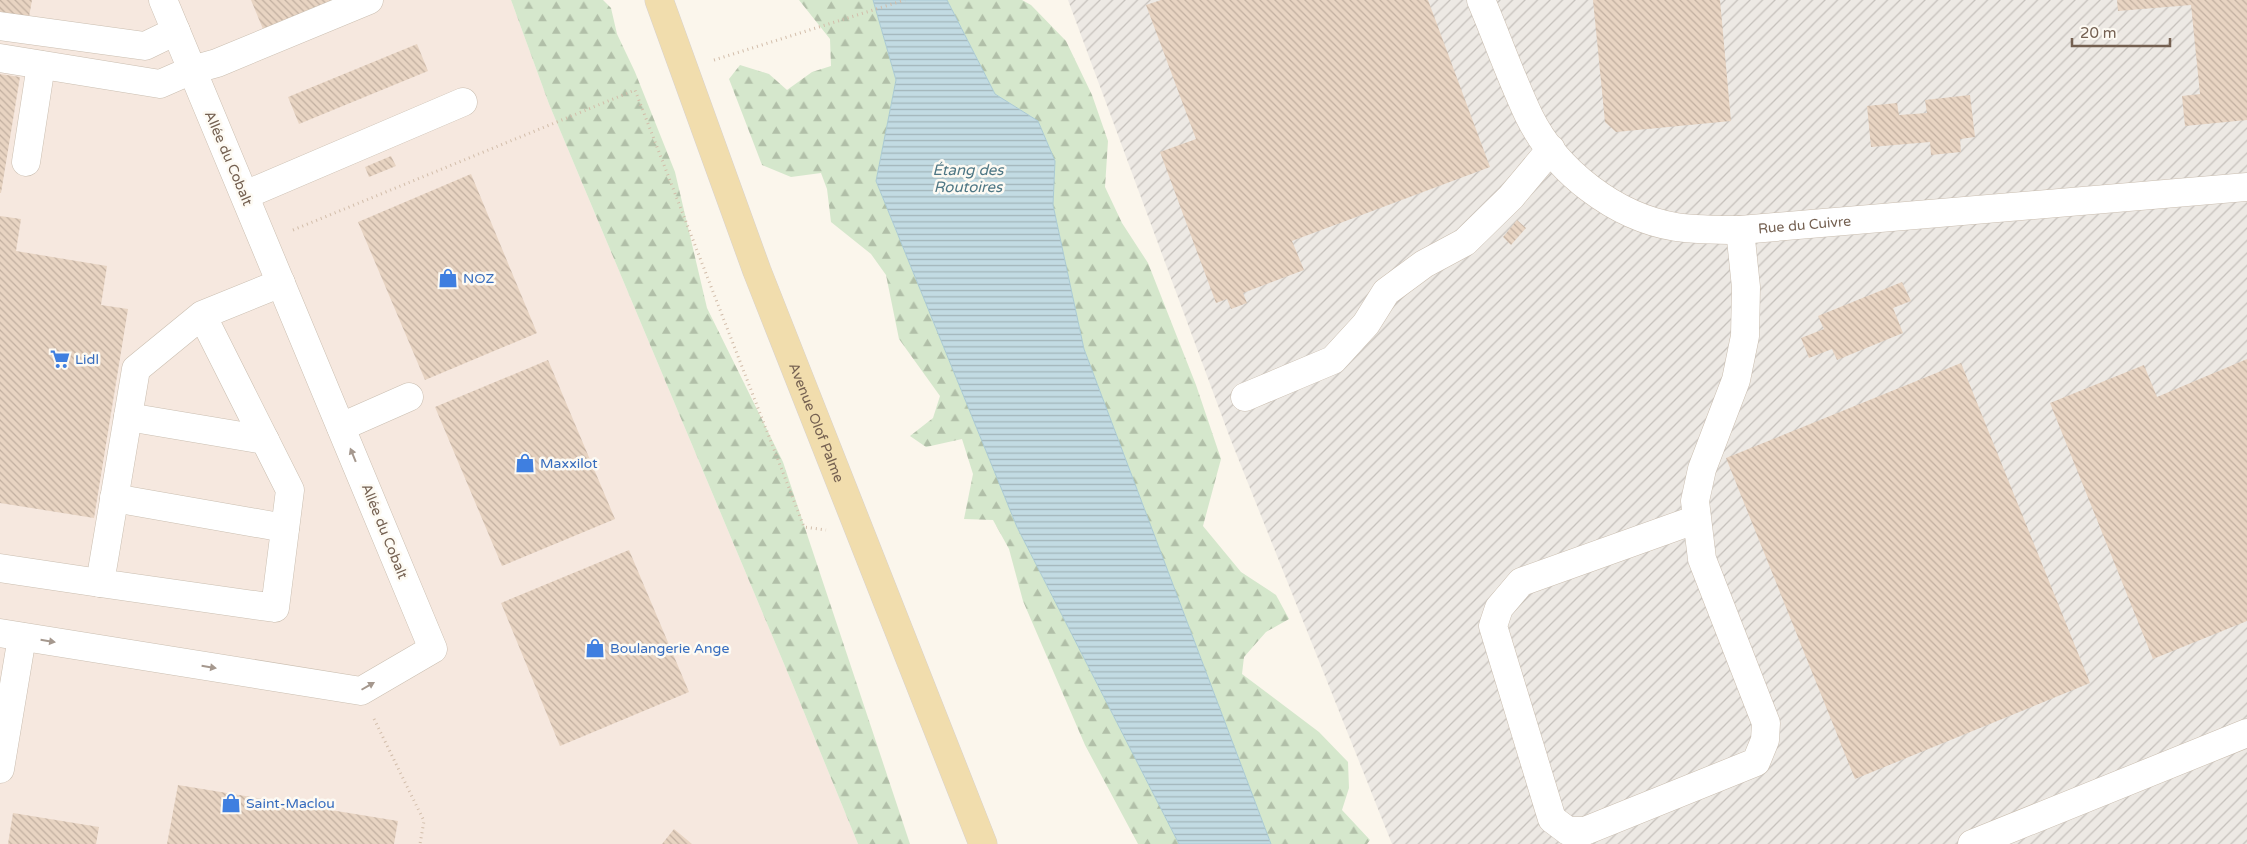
<svg xmlns="http://www.w3.org/2000/svg" width="2247" height="844" viewBox="0 0 2247 844" font-family="'Varela Round',sans-serif">
<defs>
<pattern id="industrial-furrows" width="10" height="10" patternUnits="userSpaceOnUse" patternTransform="scale(1.25)"><rect width="10" height="10" fill="#ede9e4"/><path d="M-1 1l2-2M0 10L10 0M9 11l2-2" fill="none" stroke="#c5c0bb"/></pattern>
<pattern id="forest-firs" width="22" height="20" patternUnits="userSpaceOnUse" patternTransform="scale(1.25)"><rect width="22" height="20" fill="#d5e7cc"/><path d="M5 1l3.5 6h-7zM16 11l3.5 6h-7z" fill="#b1bfa8"/></pattern>
<pattern id="water-rules" width="6" height="5" patternUnits="userSpaceOnUse" patternTransform="scale(1.25)"><rect width="6" height="5" fill="#c2dbe3"/><path d="M0 2.5h6" fill="none" stroke="#a2b5ba"/></pattern>
<pattern id="building-back-hatch" width="6" height="6" patternUnits="userSpaceOnUse" patternTransform="scale(1.25)"><rect width="6" height="6" fill="#e8d4c2"/><path d="M-1 5l2 2M0 0l6 6M5-1l2 2" fill="none" stroke="#c1afa0"/></pattern>
</defs>
<rect width="100%" height="100%" fill="#fbf6ec"/>
<!-- commercial -->
<path fill="#f6e8df" d="M0,0H511L549,104L792,683L858,844H0Z"/>
<!-- industrial -->
<path fill="url(#industrial-furrows)" d="M1068,0H2247V844H1392L1230,438Z"/>
<!-- forest -->
<path fill="url(#forest-firs)" d="M511,0H603L611,8L617,34L635,72L675,172L707,308L783,462L910,844H858L792,683L549,104Z
M799,0H873L896,80L876,181L1017,527L1179,844H1138L1085,745L1023,601L1009,549L993,520L964,519L973,474L962,439L926,447L910,436L933,418L940,396L899,339L886,275L871,254L831,222L827,189L821,173L791,177L762,165L729,79L740,65L769,74L787,90L812,72L831,66L830,39Z
M947,0H1022L1031,5L1066,41L1092,95L1108,141L1105,187L1122,223L1148,263L1196,385L1221,459L1203,526L1241,572L1276,595L1289,619L1266,632L1244,657L1242,674L1319,732L1348,762L1349,788L1342,810L1370,840L1367,844H1271L1084,349L1053,205L1055,161L1038,121L995,94Z"/>
<!-- water -->
<path fill="url(#water-rules)" stroke="#aacad3" d="M873,0H947L995,94L1038,121L1055,161L1053,205L1084,349L1271,844H1179L1017,527L876,181L896,80Z"/>
<!-- building -->
<path fill="url(#building-back-hatch)" d="M0,0H32L29,17L0,12Z
M251,0H332L263,29Z
M1161,0H1428L1490,167L1292,241L1304,270L1243,293L1247,303L1231,309L1227,299L1216,303L1160,152L1196,139L1146,5Z
M1593,0H1720L1731,121L1616,132L1605,122Z
M2117,0H2247V120L2185,126L2182,96L2200,94L2191,5L2118,11Z
M417,44L428,71L299,124L288,97Z
M0,74L20,77L1,193H0Z
M1970,95L1975,137L1960,139L1961,152L1931,155L1930,142L1871,147L1867,106L1897,103L1899,115L1927,113L1925,100Z
M391,156L396,166L369,177L365,167Z
M471,174L537,333L425,380L358,222Z
M0,216L21,219L16,251L107,266L101,305L128,309L94,518L0,503Z
M1517,220L1526,228L1511,245L1503,237Z
M1902,282L1911,301L1893,308L1903,333L1837,360L1832,349L1809,358L1801,338L1824,329L1818,316Z
M2247,359V621L2153,659L2050,403L2144,365L2157,397Z
M548,360L615,519L502,566L435,407Z
M1961,363L2090,683L1855,779L1726,458Z
M629,550L689,692L560,746L501,603Z
M178,785L398,821L394,844H167Z
M13,813L99,827L96,844H8Z
M674,829L692,844H662Z"/>
<g fill="none" stroke-linecap="round" stroke-linejoin="round">
<defs>
<g id="minor">
<path id="s1" d="M1481,0C1497,38 1511,78 1529,116C1556,171 1615,217 1676,227C1697,230 1719,230 1740,230L2247,187"/>
<path d="M0,26L145,46L176,31"/>
<path d="M0,58L160,84L192,70L217,63L369,0"/>
<path d="M26,162L41,65"/>
<path d="M245,195L463,102"/>
<path d="M202,315L290,490L275,608L100,583L136,369L202,315L281,283"/>
<path d="M1245,397L1333,360L1366,324L1386,292L1424,264L1465,242L1511,197L1551,149"/>
<path d="M128,417L265,440"/>
<path d="M341,427L409,397"/>
<path d="M114,498L285,528"/>
<path d="M1697,519L1521,582L1499,608L1493,626L1552,819L1568,831H1585L1756,762L1765,740L1766,723L1702,559L1695,501L1702,469L1736,380L1745,336L1746,287L1740,230"/>
<path d="M0,568L100,583"/>
<path d="M0,633L361,691L433,649L163,0"/>
<path d="M0,769L22,637"/>
<path d="M1972,844L2247,733"/>
</g>
<g id="major">
<path id="s2" d="M659,0L757,271L983,844"/>
</g>
</defs>
<!-- minor casing -->
<use href="#minor" stroke="#cabeb0" stroke-width="29"/>
<!-- major casing -->
<use href="#major" stroke="#d8d2ce" stroke-width="29"/>
<!-- path -->
<path stroke="#d2bdaa" stroke-width="3" stroke-dasharray="1 4" stroke-linecap="butt" d="M714,60L905,0
M293,230L635,90L804,527L826,530
M374,719L424,821L420,844"/>
<!-- minor -->
<use href="#minor" stroke="#fff" stroke-width="28"/>
<!-- major -->
<use href="#major" stroke="#f1ddad" stroke-width="28"/>
</g>
<!-- one-way arrows -->
<defs><path id="oneway-solid" d="M-6-.8H1V-3.2L6.5 0L1 3.2V.8H-6Z" transform="scale(1.25)"/></defs>
<g fill="#a5988e">
<use href="#oneway-solid" transform="translate(353 455) rotate(-112)"/>
<use href="#oneway-solid" transform="translate(48 641) rotate(9)"/>
<use href="#oneway-solid" transform="translate(209 667) rotate(9)"/>
<use href="#oneway-solid" transform="translate(368 686) rotate(-30)"/>
</g>
<!-- icons -->
<defs>
<symbol id="shop-bare" viewBox="-9 -9 18 18"><path d="M-5-2.5h2.3a2.7 3.5 0 0 1 5.4 0H5L5.5 6h-11ZM-1.5-2.5h3a1.5 2.3 0 0 0-3 0Z" fill="#3f7fe0" stroke="#fdfaf3" stroke-width="2.5" paint-order="stroke"/></symbol>
<symbol id="supermarket-bare" viewBox="-9 -9 18 18"><path d="M-6-5.5h2.5l.6 2H6L4.5 2H-2.5L-4.4-4H-6ZM-1.5 3.2a1.3 1.3 0 1 0 .1 0ZM3 3.2a1.3 1.3 0 1 0 .1 0Z" fill="#3f7fe0" stroke="#fdfaf3" stroke-width="2.5" paint-order="stroke"/></symbol>
</defs>
<g fill-rule="evenodd">
<use href="#shop-bare" x="434" y="264" width="28" height="28"/>
<use href="#supermarket-bare" x="46" y="345" width="28" height="28"/>
<use href="#shop-bare" x="511" y="449" width="28" height="28"/>
<use href="#shop-bare" x="581" y="634" width="28" height="28"/>
<use href="#shop-bare" x="217" y="789" width="28" height="28"/>
</g>
<g text-anchor="middle" stroke-width="5" stroke-linejoin="round" paint-order="stroke">
<!-- street labels -->
<g font-size="14" fill="#746051" stroke="#fdfaf3">
<text transform="translate(229 158) rotate(67)" y="5">Allée du Cobalt</text>
<text dy="5" stroke="none"><textPath href="#s1" startOffset="445">Rue du Cuivre</textPath></text>
<text dy="5" stroke="none"><textPath href="#s2" startOffset="451">Avenue Olof Palme</textPath></text>
<text transform="translate(385 531) rotate(68)" y="5">Allée du Cobalt</text>
</g>
<!-- shop labels -->
<g font-size="14" fill="#366cbe" stroke="#fdfaf3" text-anchor="start">
<text x="463" y="283">NOZ</text>
<text x="75" y="364">Lidl</text>
<text x="540" y="468">Maxxilot</text>
<text x="610" y="653">Boulangerie Ange</text>
<text x="246" y="808">Saint-Maclou</text>
</g>
<!-- water labels -->
<g font-size="15" font-style="italic" fill="#4d7684" stroke="#fdfaf3">
<text x="968" y="175">Étang des<tspan x="968" dy="17">Routoires</tspan></text>
</g>
</g>
<!-- scale -->
<path d="M2072 38v8h98v-8" fill="none" stroke="#746051" stroke-width="2.5"/>
<text x="2080" y="38" font-size="15" fill="#746051" stroke="#fdfaf3" stroke-width="4" paint-order="stroke">20 m</text>
</svg>
